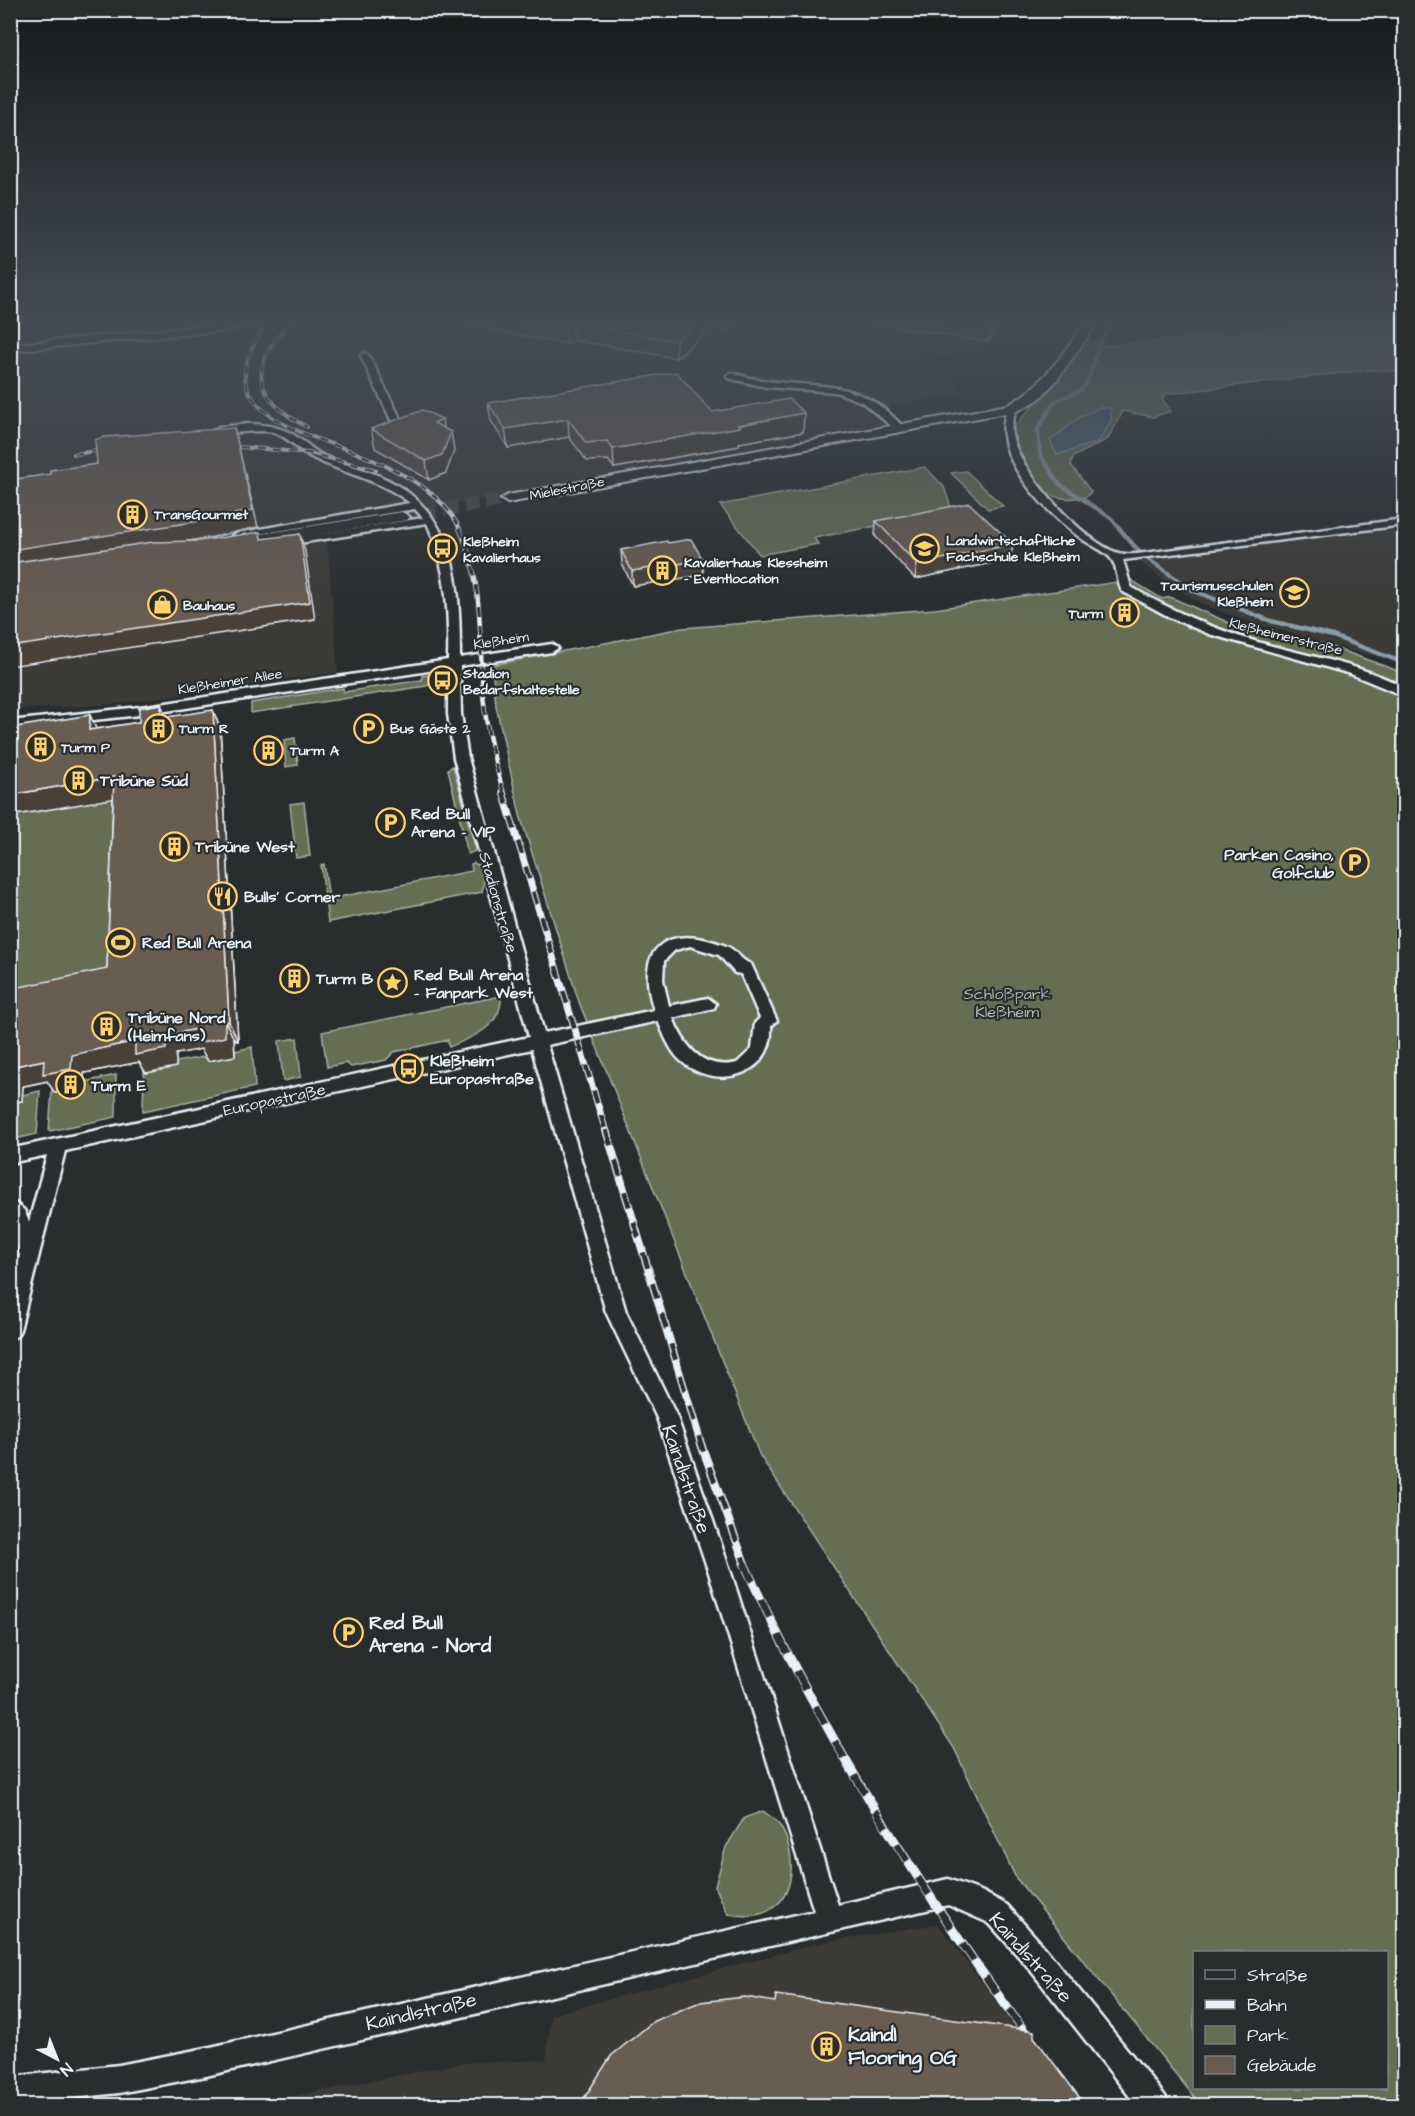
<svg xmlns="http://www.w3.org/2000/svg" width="1415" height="2116" viewBox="0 0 1415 2116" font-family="'Architects Daughter',sans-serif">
<rect width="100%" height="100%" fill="#2a2d2e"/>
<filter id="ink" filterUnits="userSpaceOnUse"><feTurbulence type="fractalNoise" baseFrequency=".0167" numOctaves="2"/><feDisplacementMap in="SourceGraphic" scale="12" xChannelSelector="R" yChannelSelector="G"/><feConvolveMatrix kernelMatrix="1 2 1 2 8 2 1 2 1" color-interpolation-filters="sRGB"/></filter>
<g filter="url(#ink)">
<!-- built -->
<path fill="#3d3b38" d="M11,322H1404V325L1340,323L1108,346L1065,336L922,360L963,392L872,409L889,425L511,495L11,574Z
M1387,527L1404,541V661L1369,655L1242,620L1201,603L1166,582L1139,561Z
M327,539L338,672L114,704L11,710V579L186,559Z
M938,1924L1073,2105L245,2106L462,2063L546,2060L551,2015L815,1944Z"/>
<!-- green -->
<path fill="#666d52" stroke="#a7afa5" stroke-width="1.5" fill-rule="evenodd" d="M1340,323L1404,325V371L1368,370L1165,394L1162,399L1171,411L1153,417L1123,411L1108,439L1073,457L1071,465L1091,492L1086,497C1076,498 1064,500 1054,496C1035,489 1011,444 1015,425L1064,372L1085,340L1108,346Z
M925,467L944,487L954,516L882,525L814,538L818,544L760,555L720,505Z
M966,471L1002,505L1003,506L988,509L951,473Z
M1131,580L1162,599L1170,597L1234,625L1273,636L1324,644L1398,671L1404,670V2105H1201L1016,1878L954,1748L760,1456L579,1002L520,815L496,706L492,665L682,628L935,609ZM1194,1952H1386V2088H1194Z
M431,675L432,683L426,686L251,713V703L343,688L344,692L422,680V676Z
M220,729L238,1041L11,1089V764Z
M295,738L298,765L286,767L284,740Z
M453,766L474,843L475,851L468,854L448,769Z
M304,802L310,856L296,858L290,804Z
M474,863L480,866L484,883L482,892L328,922L321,865L324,864L329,899L472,871L471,864Z
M501,996C503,1026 472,1038 449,1047L448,1040L394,1052L386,1060L351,1067L346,1063L327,1067L322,1032Z
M297,1038L301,1077L283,1081L279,1041Z
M252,1047L255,1087L143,1111L144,1069L176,1067V1062L208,1056H234L235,1051Z
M116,1075V1117L49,1131L52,1089Z
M40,1091L37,1134L11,1140L10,1103L21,1101L22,1095Z
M763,1811C768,1815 777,1820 780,1826C795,1848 797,1891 773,1908C761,1917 742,1917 728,1914L715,1886L726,1847L744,1818Z"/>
<!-- water -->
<path fill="#4b646f" stroke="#8a9ca6" stroke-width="1.5" d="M1100,407L1111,409V421L1098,442L1057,455L1050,441L1080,417Z"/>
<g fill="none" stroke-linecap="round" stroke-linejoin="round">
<!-- stream-far1 -->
<path stroke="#8a9ca6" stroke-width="4" d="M1113,322L1100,342L1088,381L1080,391L1055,401L1038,429L1040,454L1058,483L1111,518L1120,529"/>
<!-- stream -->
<path stroke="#8a9ca6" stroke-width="4.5" d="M1119,528L1142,555L1194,591L1271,621L1333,636L1404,663"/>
<!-- secondary-tunnel -->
<path stroke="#464a4c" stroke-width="14" stroke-dasharray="14 7" stroke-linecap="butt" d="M402,517L508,499"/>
<defs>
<path id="street" d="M244,322H260L228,330L10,351V345Z
M365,353L369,356L403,424L401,426L393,424L361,356Z
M731,373C743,376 755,380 768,381C827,389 859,378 904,428L896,430L862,402L836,392L766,387L728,378L727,376Z
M1009,406L1017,408C1014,416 1010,426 1012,435C1019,472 1083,542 1118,553C1124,555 1131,554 1137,554L1404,519V525L1123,560L1131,587C1170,610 1211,628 1254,641C1305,656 1357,663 1404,687V696L1351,674L1209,634L1173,619L1122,591C1117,582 1118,569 1112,560C1108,552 1090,545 1082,539C1047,513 985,453 1009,406Z
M250,424C269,425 286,428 301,440C309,445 315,452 324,456C345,465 367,469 388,480C458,516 460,587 460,658L552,644L558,648L552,652L460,666L461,714L468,758L544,1033L654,1010C633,946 668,923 726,946C737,950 739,960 751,964L777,1021L771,1026C774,1077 715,1091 681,1061C670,1051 664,1035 658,1021L547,1045L626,1312L677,1417L731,1573L838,1905L948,1879L981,1891L1007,1905L1046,1949L1165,2096L1169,2106H1137L1028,1967L989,1923L948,1905L206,2076L119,2093L10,2105V2077L119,2065L206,2048L814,1911L709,1573L657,1418L606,1312L532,1049L65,1151L20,1330L17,1336L10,1339V1291L20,1256L10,1222V1199L24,1210L29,1222L47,1155L10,1163V1149L529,1037L454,758L448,714V668L140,715L10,729V721L140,707L448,660C449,613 447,567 427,523L280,546L275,543L280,540L423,518L415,509L233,538L232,536L237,533L410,503C381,480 348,475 315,459C299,452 290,437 273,432C257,428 224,437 214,430L219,427ZM690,946L719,955L735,973L741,974L760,1018L755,1023L752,1049L737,1063C703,1071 684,1046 673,1018L714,1008L716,1004L708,998L669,1006L663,980L664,961L675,950Z"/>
<path id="secondary" d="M1086,322H1098L1057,380L1038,400L1017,411L508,503L501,499L508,495L1008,405C1043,386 1063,353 1086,322Z
M402,512L410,517L407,520L229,549L221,544L229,539Z"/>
</defs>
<!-- street casing -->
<use href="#street" stroke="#e8f1f8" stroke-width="5"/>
<!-- secondary casing -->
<use href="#secondary" stroke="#e8f1f8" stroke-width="4"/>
<!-- street -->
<use href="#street" fill="#2a2d2e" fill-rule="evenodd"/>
<!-- secondary -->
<use href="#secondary" fill="#2a2d2e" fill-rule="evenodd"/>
<defs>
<path id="rail-far4" d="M266,322C258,338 246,355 245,373C243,420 320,439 354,452C374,460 394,469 412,480C432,492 450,508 460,529
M289,324C246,368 254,399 307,427
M240,447L309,453L376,470
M74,454L112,449"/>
<path id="rail-far3" d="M459,528C484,580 479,638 483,695C486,728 494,761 504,794"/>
<path id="rail-far2" d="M503,792L606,1132"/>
<path id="rail-far1" d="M606,1130L702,1447L745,1564"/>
<path id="rail" d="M744,1563C822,1735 921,1892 1034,2044"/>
</defs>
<!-- rail-far4 casing -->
<use href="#rail-far4" stroke="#e8f1f8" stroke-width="4"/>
<!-- rail-far3 casing -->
<use href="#rail-far3" stroke="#e8f1f8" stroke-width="4.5"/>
<!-- rail-far2 casing -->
<use href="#rail-far2" stroke="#e8f1f8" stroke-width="7"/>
<!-- rail-far1 casing -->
<use href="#rail-far1" stroke="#e8f1f8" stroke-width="8"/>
<!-- rail casing -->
<use href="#rail" stroke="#e8f1f8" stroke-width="9"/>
<!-- rail-far4 -->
<use href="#rail-far4" stroke="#2a2d2e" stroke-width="2" stroke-dasharray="8" stroke-linecap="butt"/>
<!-- rail-far3 -->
<use href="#rail-far3" stroke="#2a2d2e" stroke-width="3" stroke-dasharray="10" stroke-linecap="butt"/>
<!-- rail-far2 -->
<use href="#rail-far2" stroke="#2a2d2e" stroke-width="4.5" stroke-dasharray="13" stroke-linecap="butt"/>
<!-- rail-far1 -->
<use href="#rail-far1" stroke="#2a2d2e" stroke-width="5" stroke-dasharray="16" stroke-linecap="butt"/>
<!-- rail -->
<use href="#rail" stroke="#2a2d2e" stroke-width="7" stroke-dasharray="20" stroke-linecap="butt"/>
</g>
<!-- wall -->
<path fill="#5a4e46" stroke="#e8f1f8" stroke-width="1.5" d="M452,322H738L727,331L711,328L676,358L573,340L567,344Z
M867,322H1002L988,342Z
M1353,322H1404V324Z
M488,403L712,412L804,413L803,432L739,443V446L614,468L608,460L587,461L569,437L508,448L491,421Z
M443,428L451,432L454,451L446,473L429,480L375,448L371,429Z
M876,521L1013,544L1010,559L915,579L875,536Z
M668,543L703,560V575L633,586L622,564L621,550Z
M213,710L220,729L238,1041L234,1039L235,1056L208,1061L201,1049L176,1054V1067L146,1073L139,1062L84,1073V1087L55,1093L47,1081L23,1086L22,1101L10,1103L107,969L113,798L96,729Z"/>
<!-- shaded-wall -->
<path fill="#4a4039" stroke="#e8f1f8" stroke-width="1.5" d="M698,322H711V328L676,358V341Z
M727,322H738L727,331Z
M993,322H1002L988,342L991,325Z
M572,323L573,340L567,344L566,327Z
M804,413L803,432L739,443V446L614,468L613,449Z
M442,419L445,438L434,423Z
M568,419L569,437L508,448L505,429Z
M234,428L258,527L213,537L10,569V550Z
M451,432L454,451L446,473L429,480L426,461Z
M300,534L305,551L315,619L10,666V647Z
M1013,544L1010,559L915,579L917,564Z
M703,560V575L633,586L632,571Z
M161,704L169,724L161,718Z
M213,710L220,729L238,1041L229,1022Z
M90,715L99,735L89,730Z
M114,777L123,797L10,816V795Z
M225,1021L234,1039L235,1056L208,1061L201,1049L176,1054V1067L146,1073L139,1062L84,1073V1087L55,1093L47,1081L23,1086L22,1101L10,1103V1067L166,1035Z"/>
<!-- building -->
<path fill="#695b51" stroke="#e8f1f8" stroke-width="1.5" d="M539,322H698L676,341L572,323L566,327Z
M972,322H993L991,325Z
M676,372L712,412L789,399L804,413L738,425L740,427L613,449L607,441L586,443L568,419L505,429L488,403Z
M423,410L442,419L434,423L451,432L442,455L426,461L371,429Z
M234,428L253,510L207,520L10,550V480L50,474V470L97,464L95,440L104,437Z
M969,503L1013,544L917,564L876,521Z
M260,532L261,539L300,534L310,602L10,647V563L153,542L198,541Z
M691,539L703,560L632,571L621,550L667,541L668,543Z
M161,704V718L213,710L229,1022L225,1021V1037L198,1043V1029L166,1035V1049L135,1055V1041L72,1055L71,1069L43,1074L44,1060L10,1067V989L107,969L114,777L10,795V728L90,715L89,730L139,722V708Z
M776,1995L1034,2031V2037L1086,2106H579L611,2056L654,2021L700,2002L745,1997L775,2002Z"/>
</g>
<!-- sky -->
<linearGradient id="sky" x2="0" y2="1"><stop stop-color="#171919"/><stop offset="0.52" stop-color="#444c57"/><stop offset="1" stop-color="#444c57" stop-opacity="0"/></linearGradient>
<rect width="1415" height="618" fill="url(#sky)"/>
<!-- icons -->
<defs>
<symbol id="building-ring" viewBox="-11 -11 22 22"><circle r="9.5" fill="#2a2d2e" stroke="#ffd166" stroke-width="1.5"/><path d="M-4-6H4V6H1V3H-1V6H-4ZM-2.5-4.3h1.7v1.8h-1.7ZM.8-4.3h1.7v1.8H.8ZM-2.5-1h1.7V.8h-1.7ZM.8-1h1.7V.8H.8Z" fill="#ffd166"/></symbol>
<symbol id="school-ring" viewBox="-11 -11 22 22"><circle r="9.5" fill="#2a2d2e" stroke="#ffd166" stroke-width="1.5"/><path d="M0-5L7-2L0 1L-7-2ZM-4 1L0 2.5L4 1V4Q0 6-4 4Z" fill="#ffd166"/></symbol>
<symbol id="bus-ring" viewBox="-11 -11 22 22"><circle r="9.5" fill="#2a2d2e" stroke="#ffd166" stroke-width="1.5"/><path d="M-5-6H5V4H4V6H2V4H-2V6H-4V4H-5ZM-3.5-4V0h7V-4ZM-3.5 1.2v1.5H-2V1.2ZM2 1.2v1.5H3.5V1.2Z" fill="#ffd166"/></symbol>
<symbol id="shop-ring" viewBox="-11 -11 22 22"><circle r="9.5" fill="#2a2d2e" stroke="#ffd166" stroke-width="1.5"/><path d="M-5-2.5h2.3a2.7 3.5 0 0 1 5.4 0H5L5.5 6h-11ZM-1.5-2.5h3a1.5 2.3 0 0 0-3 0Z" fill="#ffd166"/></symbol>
<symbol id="parking-ring" viewBox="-11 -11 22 22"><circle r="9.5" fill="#2a2d2e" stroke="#ffd166" stroke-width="1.5"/><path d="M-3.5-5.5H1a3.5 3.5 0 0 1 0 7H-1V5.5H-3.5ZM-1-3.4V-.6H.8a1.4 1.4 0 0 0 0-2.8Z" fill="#ffd166"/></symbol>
<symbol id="restaurant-ring" viewBox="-11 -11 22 22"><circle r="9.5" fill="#2a2d2e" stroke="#ffd166" stroke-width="1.5"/><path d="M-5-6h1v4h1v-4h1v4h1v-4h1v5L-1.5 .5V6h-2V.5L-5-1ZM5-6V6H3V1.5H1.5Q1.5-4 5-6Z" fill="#ffd166"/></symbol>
<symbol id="stadium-ring" viewBox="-11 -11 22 22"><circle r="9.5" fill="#2a2d2e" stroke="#ffd166" stroke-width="1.5"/><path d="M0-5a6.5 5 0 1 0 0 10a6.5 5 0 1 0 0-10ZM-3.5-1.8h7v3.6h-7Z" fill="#ffd166"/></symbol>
<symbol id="sight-ring" viewBox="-11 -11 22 22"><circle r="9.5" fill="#2a2d2e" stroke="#ffd166" stroke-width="1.5"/><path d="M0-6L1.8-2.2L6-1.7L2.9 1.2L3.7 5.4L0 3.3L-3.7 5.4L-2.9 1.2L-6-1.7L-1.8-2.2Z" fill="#ffd166"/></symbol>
</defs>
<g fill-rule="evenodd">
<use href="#building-ring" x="116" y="498" width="33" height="33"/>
<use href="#school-ring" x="908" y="532" width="33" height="33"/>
<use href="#bus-ring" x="426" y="532" width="33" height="33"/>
<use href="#building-ring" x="646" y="554" width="33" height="33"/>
<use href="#school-ring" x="1278" y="576" width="33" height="33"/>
<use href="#shop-ring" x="146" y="588" width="33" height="33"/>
<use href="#building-ring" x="1108" y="596" width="33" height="33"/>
<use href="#bus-ring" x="426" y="664" width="33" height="33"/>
<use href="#building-ring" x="142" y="712" width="33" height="33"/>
<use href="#parking-ring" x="352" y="712" width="33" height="33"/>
<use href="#building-ring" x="24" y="730" width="33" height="33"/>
<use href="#building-ring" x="252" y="734" width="33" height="33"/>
<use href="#building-ring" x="62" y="764" width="33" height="33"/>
<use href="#parking-ring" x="374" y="806" width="33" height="33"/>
<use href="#building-ring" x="158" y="830" width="33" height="33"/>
<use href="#parking-ring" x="1338" y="846" width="33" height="33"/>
<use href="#restaurant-ring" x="206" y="880" width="33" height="33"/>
<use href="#stadium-ring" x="104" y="926" width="33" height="33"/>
<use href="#building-ring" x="278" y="962" width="33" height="33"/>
<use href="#sight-ring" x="376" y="966" width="33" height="33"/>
<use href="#building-ring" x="90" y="1010" width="33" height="33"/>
<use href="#bus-ring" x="392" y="1052" width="33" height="33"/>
<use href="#building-ring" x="54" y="1068" width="33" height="33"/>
<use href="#parking-ring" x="332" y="1616" width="33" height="33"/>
<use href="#building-ring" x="810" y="2030" width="33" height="33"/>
</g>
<g text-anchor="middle" stroke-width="4.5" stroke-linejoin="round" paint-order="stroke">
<!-- far-street labels -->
<g font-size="14" fill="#e8f1f8" stroke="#2a2d2e">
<text transform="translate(567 488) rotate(-11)" y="5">Mielestraße</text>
<text transform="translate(1286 636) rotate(14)" y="5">Kleßheimerstraße</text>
<text transform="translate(501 640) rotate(-9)" y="5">Kleßheim</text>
<text transform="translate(230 681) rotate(-9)" y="5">Kleßheimer Allee</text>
</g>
<!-- far-poi labels -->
<g font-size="14" font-weight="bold" fill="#e8f1f8" stroke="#2a2d2e" text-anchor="start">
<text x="154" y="519">TransGourmet</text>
<text x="946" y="545">Landwirtschaftliche<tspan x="946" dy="16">Fachschule Kleßheim</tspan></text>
<text x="463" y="546">Kleßheim<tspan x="463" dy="16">Kavalierhaus</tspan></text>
<text x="684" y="567">Kavalierhaus Klessheim<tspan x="684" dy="16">- Eventlocation</tspan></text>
<text x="1273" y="590" text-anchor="end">Tourismusschulen<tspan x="1273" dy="16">Kleßheim</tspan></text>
<text x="183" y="610">Bauhaus</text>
<text x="1103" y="618" text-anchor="end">Turm</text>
<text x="463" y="678">Stadion<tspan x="463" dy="16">Bedarfshaltestelle</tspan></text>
<text x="179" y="733">Turm R</text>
<text x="390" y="733">Bus Gäste 2</text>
<text x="61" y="752">Turm P</text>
<text x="290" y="755">Turm A</text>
</g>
<!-- poi labels -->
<g font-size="16" font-weight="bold" fill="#e8f1f8" stroke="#2a2d2e" text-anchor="start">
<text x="100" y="786">Tribüne Süd</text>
<text x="411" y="819">Red Bull<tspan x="411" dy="18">Arena - VIP</tspan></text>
<text x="195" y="852">Tribüne West</text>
<text x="1334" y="860" text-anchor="end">Parken Casino,<tspan x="1334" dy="18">Golfclub</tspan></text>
<text x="244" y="902">Bulls' Corner</text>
<text x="142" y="948">Red Bull Arena</text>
<text x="414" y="980">Red Bull Arena<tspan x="414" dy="18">- Fanpark West</tspan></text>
<text x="316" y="984">Turm B</text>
<text x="128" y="1023">Tribüne Nord<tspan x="128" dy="18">(Heimfans)</tspan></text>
<text x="430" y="1066">Kleßheim<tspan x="430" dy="18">Europastraße</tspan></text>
<text x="91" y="1091">Turm E</text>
</g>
<!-- street labels -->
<g font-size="16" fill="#e8f1f8" stroke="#2a2d2e">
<text transform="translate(499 902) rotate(74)" y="6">Stadionstraße</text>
<text transform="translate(274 1099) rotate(-12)" y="6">Europastraße</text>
</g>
<!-- park labels -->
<g font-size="16" fill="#aeb6ad" stroke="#2a2d2e">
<text x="1007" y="999">Schloßpark<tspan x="1007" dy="18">Kleßheim</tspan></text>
</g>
<!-- near-street labels -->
<g font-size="20" fill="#e8f1f8" stroke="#2a2d2e">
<text transform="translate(687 1479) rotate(71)" y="7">Kaindlstraße</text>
<text transform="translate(1031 1957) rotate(48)" y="7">Kaindlstraße</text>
<text transform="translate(421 2011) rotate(-13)" y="7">Kaindlstraße</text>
</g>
<!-- near-poi labels -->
<g font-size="20" font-weight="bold" fill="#e8f1f8" stroke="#2a2d2e" text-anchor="start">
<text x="369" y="1629">Red Bull<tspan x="369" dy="23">Arena - Nord</tspan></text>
<text x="848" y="2041">Kaindl<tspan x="848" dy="23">Flooring OG</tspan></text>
</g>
</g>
<!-- margin -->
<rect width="1415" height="2116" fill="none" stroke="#2a2d2e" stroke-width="36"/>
<rect x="18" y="18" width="1379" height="2080" fill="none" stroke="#e8f1f8" stroke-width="2" filter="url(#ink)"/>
<!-- legend -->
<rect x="1193" y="1951" width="195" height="138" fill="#2a2d2e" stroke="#767b7f" stroke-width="1.5"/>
<rect x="1205" y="1970" width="30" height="9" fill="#2a2d2e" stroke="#767b7f" stroke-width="1.5"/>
<text x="1247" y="1981" font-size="18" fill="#e8f1f8">Straße</text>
<rect x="1205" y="2000" width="30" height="9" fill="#e8f1f8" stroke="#767b7f" stroke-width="1.5"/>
<text x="1247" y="2011" font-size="18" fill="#e8f1f8">Bahn</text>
<rect x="1205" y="2026" width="30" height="18" fill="#666d52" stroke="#767b7f" stroke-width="1.5"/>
<text x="1247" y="2041" font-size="18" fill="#e8f1f8">Park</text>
<rect x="1205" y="2056" width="30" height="18" fill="#695b51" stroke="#767b7f" stroke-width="1.5"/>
<text x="1247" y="2071" font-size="18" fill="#e8f1f8">Gebäude</text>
<!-- north arrow -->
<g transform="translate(57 2059) rotate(138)" stroke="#2a2d2e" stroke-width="4.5" paint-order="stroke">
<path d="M0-4.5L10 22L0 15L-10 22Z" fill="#e8f1f8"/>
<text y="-9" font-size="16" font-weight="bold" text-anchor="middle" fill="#e8f1f8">N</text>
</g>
</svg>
